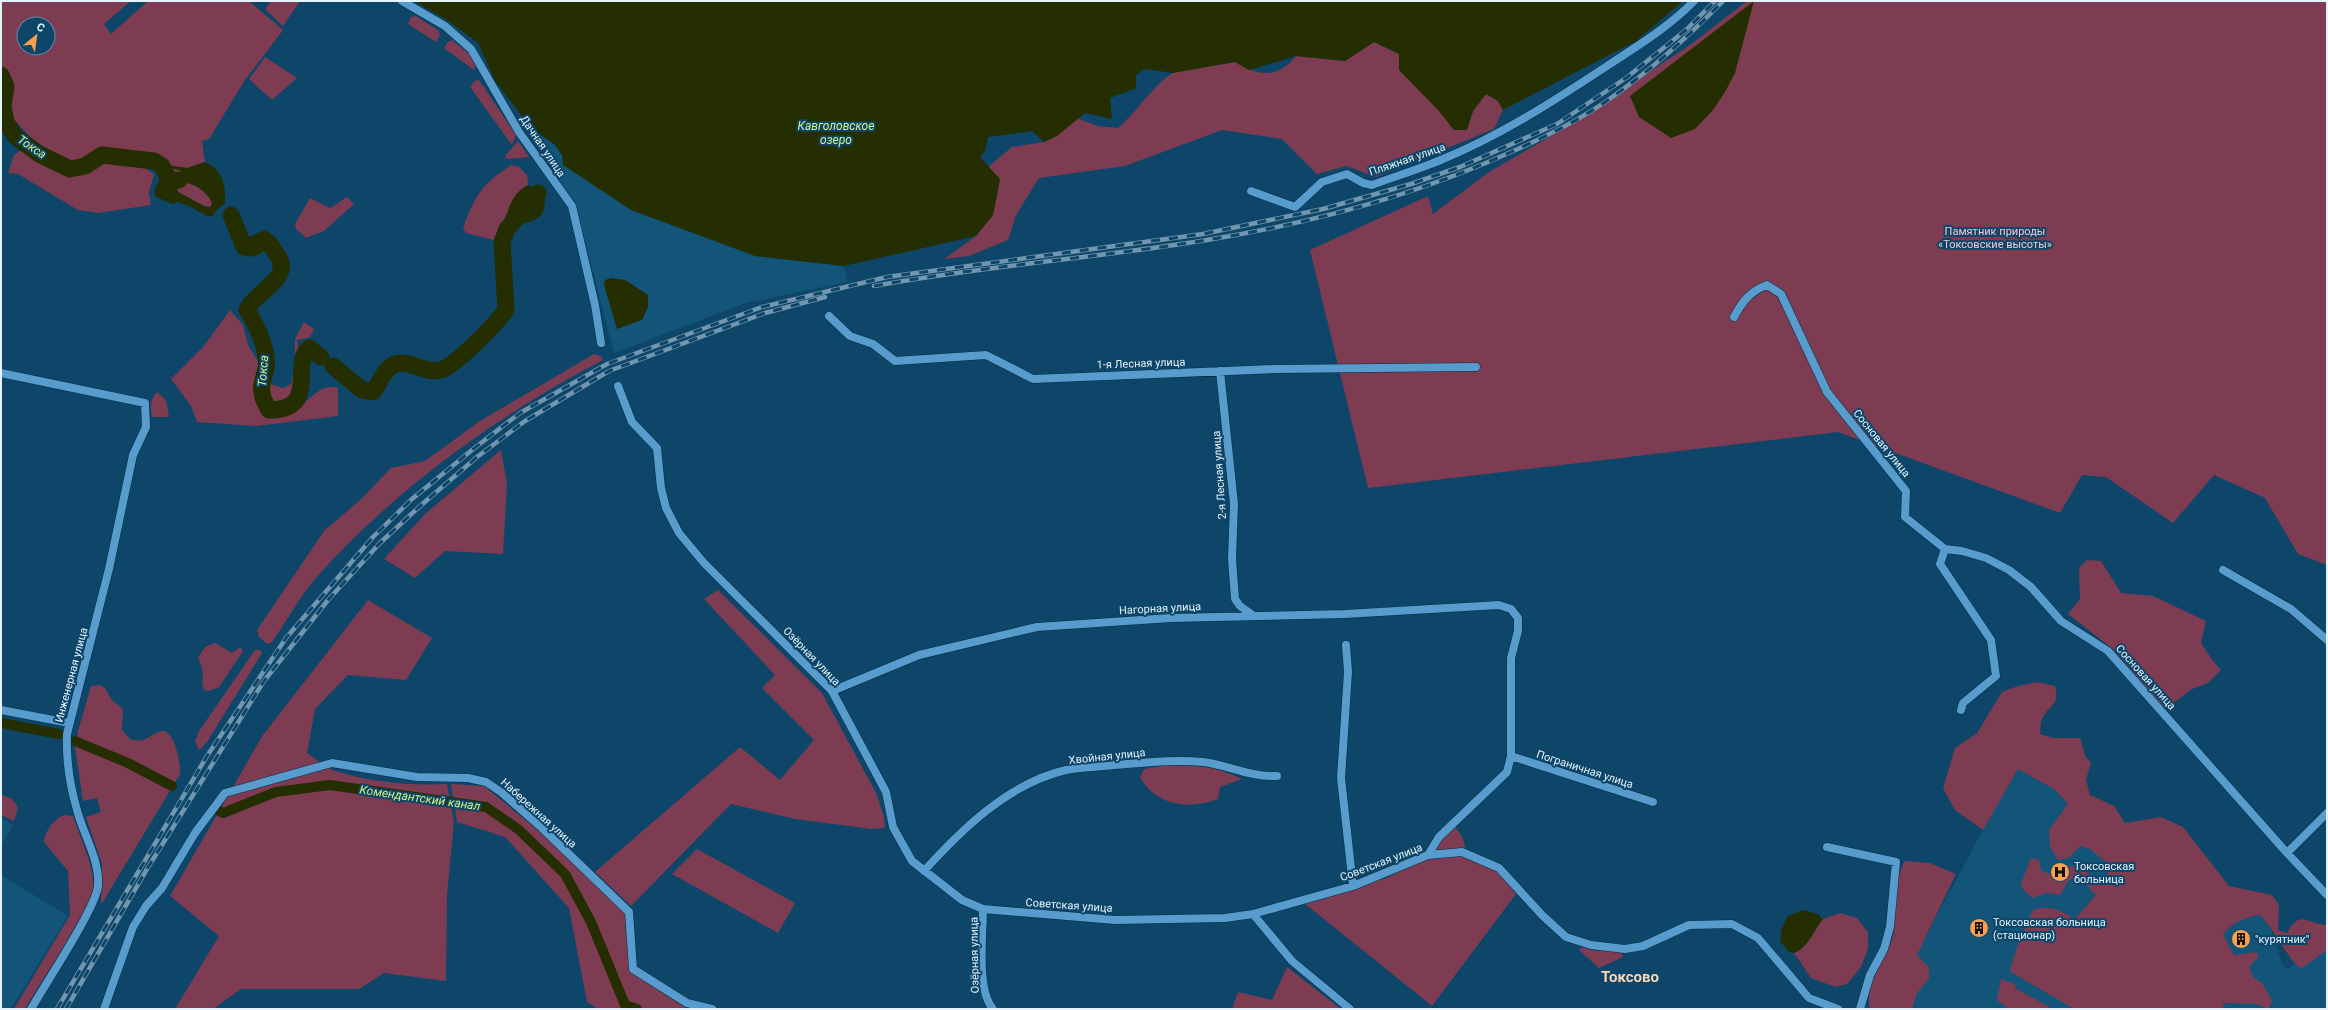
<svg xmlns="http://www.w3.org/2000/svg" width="2328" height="1010" viewBox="0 0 2328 1010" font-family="Roboto,sans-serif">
<rect width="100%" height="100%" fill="#0d4669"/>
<!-- built -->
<path fill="#135479" d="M531,128L555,145L562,155L755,256L844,266L847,282L746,303L614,353L575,202L555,174Z
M2018,769L2054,789L2112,853L2267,916L2282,964L2288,969L2327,937V1009H1887L1991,815Z
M1,818L13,825L1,846Z
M1,875L68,916L11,1009H1Z"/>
<!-- green -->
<path fill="#7e3c52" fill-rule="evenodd" d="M1,1H131L104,24L111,34L148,1H249L283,30L245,80L209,139L202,141L205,162L187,168L166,165L157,157L128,152H96L69,163L33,140L9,114L1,115ZM24,24H48V48H24Z
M271,1H300L283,26L265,9Z
M1747,1H2327V565L2298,554L2265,498L2214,475L2173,523L2106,477L2082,475L2060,513L1838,432L1368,488L1310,250L1428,196L1433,214L1489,172L1551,136L1690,45Z
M416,16L439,31L440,35L436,42L408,24L411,17Z
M452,40L468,53L476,64L474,70L444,48L448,42Z
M1374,42L1399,54L1454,130H1467L1473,111L1486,94L1498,101L1503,110L1494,129L1376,177L1346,166L1317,174L1282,139L1222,130L1125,166L1039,178L1016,215L1008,240L969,256L944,259L976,236L993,215L1000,179L988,167L1012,147L1044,142L1057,136L1076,118L1098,126L1118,128C1134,115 1158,80 1173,73C1183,68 1221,65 1235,62C1258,76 1278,79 1296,56L1345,61Z
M265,57L297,78L272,100L249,79Z
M479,80L516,135L512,145L470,87L475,81Z
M518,141L529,157L507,159L505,156Z
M23,149L70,175L85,172L106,160L141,166L154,174L149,192L151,205L98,213L78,210L18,174L8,173L14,155Z
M511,165L519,167L527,175L528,185C509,196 512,206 502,223L507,229L502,242L466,233L463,228C475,195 482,184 511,165Z
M170,168L179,170L184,174L177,177L170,175L168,171Z
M186,183C195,183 211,195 212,204L210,207L204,206L178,192L177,187Z
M347,197L354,204L324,231L306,238L296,229L295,224L310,198L330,208Z
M230,310L243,325L248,345L259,363L256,382L260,400L267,412C276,412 287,413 295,409C310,402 319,382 338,388V416L256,426L197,422L191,406L171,379L204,346Z
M304,322L314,329L310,337L297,340C300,364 305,404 269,401L264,396L265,382L283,388L291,384L295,365V339Z
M594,354L601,356L603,360C496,416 395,489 315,579C299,598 286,622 272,642L267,644L259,637L257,630L324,531L360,500L391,468L425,461L480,421Z
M157,392L166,400L169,417H152C150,406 150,400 157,392Z
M501,450L507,483L503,554L445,551L415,578L384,559L425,514Z
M2087,560L2101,561L2121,593L2153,596L2206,621L2201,643L2213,661L2221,670L2208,683L2192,689L2164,710L2114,650L2068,614L2080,599L2079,568Z
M718,590L822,693L876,793L884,817L885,828L872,829L795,819L731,804L631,906L595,872L740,747L780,780L814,740L762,688L775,675L704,599Z
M368,600L432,638L406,680L348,675L315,709L307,753C315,758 324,766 333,770C367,782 411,786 447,784L454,822L447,895L446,981L384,973L359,989H241L213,1009H175L219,936L170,896L263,735Z
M215,643L232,653L240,647L243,651L219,687L209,691L204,690L202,684L203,672L198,657L205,647Z
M255,650H260L262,653L207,742L199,750L195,741L199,731Z
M2037,682L2055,686C2060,706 2051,703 2043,717C2040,721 2041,729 2040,734L2053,738H2080L2086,758L2091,762L2086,780L2090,795L2114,806L2125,823L2161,817L2183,827L2229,886L2272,895L2279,905L2278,930L2287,933C2301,908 2307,925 2327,925V950L2302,968C2292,968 2272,924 2259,915C2243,918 2234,922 2223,934L2234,955L2257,952L2258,957L2249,967L2253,977L2262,983L2272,1000L2269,1009L2256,1004L2223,1003L2224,1009H2074L2011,972L2010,969L2020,939L2033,910C2050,905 2061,910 2075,919L2096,895L2078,877L2069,880L2060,895L2046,893L2032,898L2023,889L2021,883L2031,858L2039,860L2041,871L2051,874L2064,873L2068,866L2079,867L2101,882L2108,874V864L2090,849L2080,846L2069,858L2058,860L2050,847L2049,830L2068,804L2054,789L2018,769L1983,830L1955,810L1943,788L1955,748L1977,733L2002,692L2018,686Z
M100,685L105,688L112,700L123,709L122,730L131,740C135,740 140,741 143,740C150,738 156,731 163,731C175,731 181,765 180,774L101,905L102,864L86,817L101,812L97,798L83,801L75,747L78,731L91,686Z
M1167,765C1196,765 1215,766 1242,779L1220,787L1218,799C1189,810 1156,806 1140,777L1144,769Z
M451,784L484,786L540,832L625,913L630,972L687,1009H598L587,1002L569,908L505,837L457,822Z
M2,795L12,799L18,807L14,821L1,815Z
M65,815L73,816C80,838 93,863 94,886C94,902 36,990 25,1009H14L70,915L68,871L44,842C45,831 54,818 65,815Z
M1448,822C1460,829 1468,843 1464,857L1496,870L1516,894L1432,1006L1304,903L1386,878L1429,858L1425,853L1435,835Z
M697,849L795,903L778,933L672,874Z
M1904,861L1930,863L1956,874L1917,955L1929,967V979L1917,993L1912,1009H1870C1864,984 1886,959 1893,936C1897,921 1893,909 1894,894C1895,883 1901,871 1904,861Z
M1840,913L1857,918L1868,932V949L1861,967L1847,984L1835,987L1811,978L1794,953C1809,947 1813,931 1823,919Z
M1582,947L1592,950L1621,952L1623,957L1599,968L1579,950Z
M1287,967L1341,1009H1232L1238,992L1272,1000Z
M2001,979L2016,985L2015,988L2053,1009H2009L1997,1000Z"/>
<!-- water -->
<path fill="#252e01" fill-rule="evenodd" d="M414,1H1683L1636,41L1503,110L1498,101L1486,94L1473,111L1467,130H1454L1438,110L1399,70V54L1374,42L1345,61L1296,56L1249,70L1235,62L1173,73L1145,69L1136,75V88L1110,98L1112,119L1085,113L1057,136L1044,142L1032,131L988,137L985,151L980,157L1000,179L993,215L976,236L844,266L755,256L631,210L563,165L562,155L555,145L531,128L495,81L478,43L447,20Z
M1754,1L1735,73L1725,92L1713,110L1695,129L1671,138L1639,117L1630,96Z
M205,162C223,170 226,185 225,203L216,211L213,216H207L189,206L178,202L173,204L156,197L154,191L166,165L187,168ZM170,168L179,170L184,174L177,177L170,175L168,171ZM186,183C195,183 211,195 212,204L210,207L204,206L178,192L177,187Z
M528,185L535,189L545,200C544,222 534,218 519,226C512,229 508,238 502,242L507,229L502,224C512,206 509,196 528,185Z
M265,230L276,238L275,241L284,257L281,265C279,254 273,244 263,241L253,248L244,247L238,235L251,236Z
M611,278L625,280L648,295V307L642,320L617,329L604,285L605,280Z
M1803,910L1818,914L1823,919C1813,931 1809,947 1794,953L1788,951L1780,941L1782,927L1788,916Z"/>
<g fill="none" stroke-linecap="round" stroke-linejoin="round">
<!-- canal -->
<path stroke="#252e01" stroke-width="10" d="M1,723L59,734
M75,741L128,763L172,786
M219,811L223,813L276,792L330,785L486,807L518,829L565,874L591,922L625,1005L637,1009"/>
<!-- river -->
<path stroke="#252e01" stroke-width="17" d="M1,75L6,86L3,106L6,122L15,136L39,154L70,169L85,166L102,155L154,161L162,166L170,181L179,180
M231,215L244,247L253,248L263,241C273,245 270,245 276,253C296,278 255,291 247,310C256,324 263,339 266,356C270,379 252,382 269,410C320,410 290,364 309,348L321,357
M333,366L362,390L373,392C379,384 384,370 393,365C407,357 425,375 441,370C456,365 496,324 506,310L502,242L507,229L538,193"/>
<defs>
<path id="street" d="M402,1L445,26L471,49L519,132L572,206L595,305L601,343
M1251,191L1295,207L1322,182L1347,174L1363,183L1372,185C1396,176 1420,169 1443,159C1501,135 1554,101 1607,66C1637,46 1669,27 1694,1
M829,316L850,336L873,344L895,361L986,355L1033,379L1275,369L1476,367
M1734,317C1742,302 1750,291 1767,285L1781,294L1827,392L1906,491L1905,517L1945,549L1962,551L1986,558L2009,570L2031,587L2061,621L2108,651L2287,853L2327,895
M1220,371L1234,504L1232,559L1235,599L1240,606L1254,616
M1,373L145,403L146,427L133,455L109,569L67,734C66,759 70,786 77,810C83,834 100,860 98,886C96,908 44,986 31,1009
M618,386L632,422L657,448L661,488L666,508L679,533L704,563L832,691L886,792L893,827L912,861L962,900L983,909C983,935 976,989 993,1009
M1945,549L1940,564L1991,640L1996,676L1963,703L1961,710
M2223,570L2291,609L2327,640
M1346,645L1348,672L1341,778L1353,886
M832,691L919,655L1037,627L1171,618L1345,614L1499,605L1511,609L1518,618V631L1511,658V756L1653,802
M1,710L69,723
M1827,847L1896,862L1890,927L1884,949L1870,975L1860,1009
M2287,853L2327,813
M1428,855L1439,837L1507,772L1511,756
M924,871C962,829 1009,783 1066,770C1082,767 1098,767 1114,765C1143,763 1173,759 1203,762C1228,765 1249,777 1277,776
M983,909L1115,920L1225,918L1253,914L1353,886L1428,855L1462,852L1499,868L1542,915L1566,937L1591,945L1625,949L1643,946L1689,925L1732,924L1758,938L1809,998L1838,1009
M1253,914L1292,961L1350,1009
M104,1009L133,927L146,906L162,888L195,833L225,793L332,763L417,777L468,778L486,782L501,792L542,828L629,912L633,969L687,1003L712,1009"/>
</defs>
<!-- street casing -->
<use href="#street" stroke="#042b43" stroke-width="9"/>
<!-- street -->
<use href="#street" stroke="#579ccc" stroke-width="8"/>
<defs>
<path id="rail" d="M874,286C984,266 1096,258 1207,240C1312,223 1414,196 1511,152C1545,137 1578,121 1608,100C1650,71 1688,37 1723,1
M57,1009L207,756L286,638L373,537L412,499L472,450L520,413L607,364L762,307L887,277L1203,234L1323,209L1411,184L1460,167L1557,124L1626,78L1686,30L1715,1
M66,1009L147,869L264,681L328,600L380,543L419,507L477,457L525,421L609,371L765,313L825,297"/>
</defs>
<!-- rail casing -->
<use href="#rail" stroke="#7196ae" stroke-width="4.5"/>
<!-- rail -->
<use href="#rail" stroke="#0d4669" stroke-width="3" stroke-dasharray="9" stroke-linecap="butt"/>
</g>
<!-- icons -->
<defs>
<symbol id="hospital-disc" viewBox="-11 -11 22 22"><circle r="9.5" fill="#f9a04c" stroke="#0d4669"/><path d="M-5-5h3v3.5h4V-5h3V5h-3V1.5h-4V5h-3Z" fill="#111"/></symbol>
<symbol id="building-disc" viewBox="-11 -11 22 22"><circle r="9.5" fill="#f9a04c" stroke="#0d4669"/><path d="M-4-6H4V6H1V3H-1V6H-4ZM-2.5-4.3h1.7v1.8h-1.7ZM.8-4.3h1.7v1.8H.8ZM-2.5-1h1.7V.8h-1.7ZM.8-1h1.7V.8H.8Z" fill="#111"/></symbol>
</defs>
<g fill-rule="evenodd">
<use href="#hospital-disc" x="2049" y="861" width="22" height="22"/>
<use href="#building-disc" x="1968" y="917" width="22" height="22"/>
<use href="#building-disc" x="2230" y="928" width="22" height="22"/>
</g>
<g text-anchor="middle" stroke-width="4" stroke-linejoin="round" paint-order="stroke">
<!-- street labels -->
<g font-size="11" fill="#e5f3fd" stroke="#0d4669">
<text transform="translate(543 146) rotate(56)" y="4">Дачная улица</text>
<text transform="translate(1407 159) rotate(-19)" y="4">Пляжная улица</text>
<text transform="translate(1141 363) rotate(-2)" y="4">1-я Лесная улица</text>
<text transform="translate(1882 443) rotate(51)" y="4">Сосновая улица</text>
<text transform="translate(1219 475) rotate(-94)" y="4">2-я Лесная улица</text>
<text transform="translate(1160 608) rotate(-3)" y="4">Нагорная улица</text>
<text transform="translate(812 656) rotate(46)" y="4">Озёрная улица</text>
<text transform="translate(71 675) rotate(-75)" y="4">Инженерная улица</text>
<text transform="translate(2146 677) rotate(48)" y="4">Сосновая улица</text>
<text transform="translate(1107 756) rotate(-6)" y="4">Хвойная улица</text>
<text transform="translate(1585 769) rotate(18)" y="4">Пограничная улица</text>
<text transform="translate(539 813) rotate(42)" y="4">Набережная улица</text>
<text transform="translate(1381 862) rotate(-21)" y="4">Советская улица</text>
<text transform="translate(1069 905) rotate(4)" y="4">Советская улица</text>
<text transform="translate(974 955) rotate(-91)" y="4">Озёрная улица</text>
</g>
<!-- park labels -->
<g font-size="11" fill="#f6c6d2" stroke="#0d4669">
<text x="1995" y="235">Памятник природы<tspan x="1995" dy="13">«Токсовские высоты»</tspan></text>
</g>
<!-- poi labels -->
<g font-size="11" fill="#e5f3fd" stroke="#0d4669" text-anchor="start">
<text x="2074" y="870">Токсовская<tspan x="2074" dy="13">больница</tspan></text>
<text x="1993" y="926">Токсовская больница<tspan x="1993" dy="13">(стационар)</tspan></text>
<text x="2255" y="943">"курятник"</text>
</g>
<!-- water labels -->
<g font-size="12" font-style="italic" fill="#d4f181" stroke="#0d4669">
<text x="836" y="130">Кавголовское<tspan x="836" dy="14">озеро</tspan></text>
<text transform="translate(32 147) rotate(34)" y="4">Токса</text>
<text transform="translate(263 371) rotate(-86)" y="4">Токса</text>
<text transform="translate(420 798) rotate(8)" y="4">Комендантский канал</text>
</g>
<!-- district labels -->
<g font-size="15" font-weight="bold" fill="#fad4b4" stroke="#0d4669">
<text x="1630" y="982">Токсово</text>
</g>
</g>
<!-- border -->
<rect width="2328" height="1010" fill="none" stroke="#e5f3fd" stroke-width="4"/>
<!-- north arrow -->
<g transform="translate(36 36) rotate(29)"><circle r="19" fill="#0d4669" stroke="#638ba4"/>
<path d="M0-3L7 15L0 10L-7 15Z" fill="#f9a04c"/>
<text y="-6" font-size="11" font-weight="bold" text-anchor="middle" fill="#e5f3fd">С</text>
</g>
</svg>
